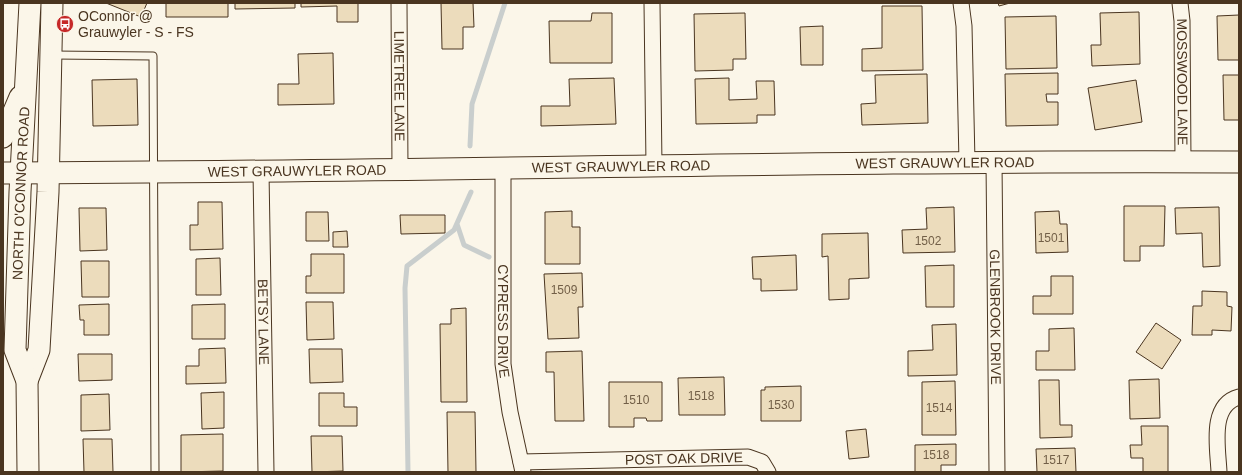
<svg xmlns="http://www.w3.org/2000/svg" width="1242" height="475" viewBox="0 0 1242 475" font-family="Helvetica,sans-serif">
<rect width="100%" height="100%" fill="#fbf6e9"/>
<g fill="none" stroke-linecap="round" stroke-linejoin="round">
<!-- stream -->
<path stroke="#c9cecd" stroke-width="5" d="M470,146L472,104L505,3
M457,224L464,245L489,257
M408,472L405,288L407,266L454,230L471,192"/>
</g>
<!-- building -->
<path fill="#ecdcbc" stroke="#4a3520" d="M106,3H147L141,17Z
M166,3H228V17H166Z
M235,3H295V8L235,9Z
M301,3H358V22H337V6L301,7Z
M441,3H473L474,27H463V49H442Z
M998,3H1010L999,6Z
M882,6H922L923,70L862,71V49L882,48Z
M1139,12L1140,64L1092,66L1091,45H1101L1100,13Z
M592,13H612V63H550L549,21H591Z
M745,13L746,59H733V70L695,71L694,14Z
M1239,15V60H1218L1217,16Z
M1056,16L1057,68L1006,69L1005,17Z
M823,26V65H801L800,27Z
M333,53L334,104L278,105V84H299L298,54Z
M1058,73V94H1046L1047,102H1058V125L1006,126L1005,74Z
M927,74L928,123L862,125L861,104L876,103L875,75Z
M1223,75H1239V120H1224Z
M614,78L616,124L541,126V106H570L569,79Z
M729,78V100L757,99L756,81H774L775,115H757V123L696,124L695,79Z
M137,79L138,125L93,126L92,80Z
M1136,80L1142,122L1095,130L1088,88Z
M198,202H222L223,249L190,250V225H198Z
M1124,206H1165L1164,246H1140V261H1124Z
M954,207L955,252L903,253L902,230L927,229L926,208Z
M1219,207L1220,266L1203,267L1202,233L1176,234L1175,208Z
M79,208H106L107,250L80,251Z
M572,211V227H580V264H545V212Z
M1059,211L1060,224H1067L1068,252L1036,253L1035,212Z
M306,212H328L329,241H306Z
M400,215H445V233L401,234Z
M347,231L348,247H333V232Z
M868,233L869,278L849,279V299L829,300L828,256L822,257V234Z
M311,254H344V293H306V276H311Z
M796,255L797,290L761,291V279H753L752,257Z
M220,258L221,295H196V259Z
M81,261H109V297H82Z
M954,265V307H926L925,266Z
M582,273L583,307H578L579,338L548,339L544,274Z
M1051,276H1073V314H1033V296H1051Z
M1202,291L1227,292V306L1232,307L1231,331L1212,330V335H1192L1193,306H1202Z
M306,302H333L334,339L307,340Z
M109,304V335H84V320H80L79,305Z
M225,304V339H192V305Z
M466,308L467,402H441L440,324H451V309Z
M1156,323L1181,340L1162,369L1136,352Z
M956,324L957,375L908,376V351L933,350L932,325Z
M1074,328L1075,370H1036V351H1049V329Z
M225,348L226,383L186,384V366H199V349Z
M309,349H342L343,382L310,383Z
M582,351L584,421H555L554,372H546V352Z
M78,354H112V380L79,381Z
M724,377L725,415H679L678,378Z
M1159,379L1160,418L1130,419L1129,380Z
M1039,380H1059L1060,425H1072V437L1040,438Z
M955,381L956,435H922V382Z
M609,382H662V421H647L646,418H634V427H609Z
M801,386V421H761V390H765V387Z
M224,392V428L202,429L201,393Z
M319,393H344V407H357V426H319Z
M109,394L110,430L81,431V395Z
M447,412H475L476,472H448Z
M1141,426H1168V472H1143V458H1131L1130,445H1142Z
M866,429L869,457L849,459L846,431Z
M223,434V471L181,472V435Z
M311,436H342L343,471L312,472Z
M83,439H112L113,472H84Z
M956,444V465H941V472H915V445Z
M1075,448L1076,472H1037L1036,449Z"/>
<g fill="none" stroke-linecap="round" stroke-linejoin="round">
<defs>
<path id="lane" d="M53,55L153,56L155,472"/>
<g id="street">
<path id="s1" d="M399,3L400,170"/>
<path d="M652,3L654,166"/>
<path d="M961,3L964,26L967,162"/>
<path id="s2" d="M1180,3L1182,21L1183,162"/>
<path id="s3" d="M994,162L997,472"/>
<path id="s4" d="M503,168V364L510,412L523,472"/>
<path id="s5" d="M261,172L266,472"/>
<path id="s6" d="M521,462L748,457L762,462L768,472"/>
<path d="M1219,472C1218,448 1209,405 1239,397"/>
</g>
<g id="secondary">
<path d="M3,137L20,97"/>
<path id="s7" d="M3,173C415,172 827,160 1239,162"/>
<path d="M27,381L39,350L48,192L52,3"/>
<path id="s8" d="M28,472L27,381L15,350L20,192L30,3"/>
</g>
</defs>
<!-- lane casing -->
<use href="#lane" stroke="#4a3520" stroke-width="9"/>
<!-- street casing -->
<use href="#street" stroke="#4a3520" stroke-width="17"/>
<!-- secondary casing -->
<use href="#secondary" stroke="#4a3520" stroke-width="23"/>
<!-- lane -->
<use href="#lane" stroke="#fbf6e9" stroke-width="7"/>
<!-- street -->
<use href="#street" stroke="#fbf6e9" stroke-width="15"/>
<!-- secondary -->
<use href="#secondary" stroke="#fbf6e9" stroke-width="21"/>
</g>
<!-- icons -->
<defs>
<symbol id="bus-disc" viewBox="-11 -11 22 22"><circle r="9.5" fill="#c62828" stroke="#fbf6e9"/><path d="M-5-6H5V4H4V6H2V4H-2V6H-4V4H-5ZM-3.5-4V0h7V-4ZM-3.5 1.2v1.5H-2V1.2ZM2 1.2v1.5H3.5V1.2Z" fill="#fff"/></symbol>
</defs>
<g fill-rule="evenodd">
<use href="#bus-disc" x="55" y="14" width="20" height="20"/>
</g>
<g text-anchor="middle" stroke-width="3" stroke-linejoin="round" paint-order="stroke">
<!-- number labels -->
<g font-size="12" fill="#725f47">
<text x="1051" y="242">1501</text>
<text x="928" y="245">1502</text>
<text x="564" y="294">1509</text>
<text x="701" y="400">1518</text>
<text x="636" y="404">1510</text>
<text x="781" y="409">1530</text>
<text x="939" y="412">1514</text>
<text x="936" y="459">1518</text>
<text x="1056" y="464">1517</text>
</g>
<!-- poi labels -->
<g font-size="14" fill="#4a3520" stroke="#fbf6e9" text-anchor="start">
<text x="78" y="21">OConnor @<tspan x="78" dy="16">Grauwyler - S - FS</tspan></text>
</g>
<!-- street labels -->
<g font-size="14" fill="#4a3520" stroke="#fbf6e9">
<text dy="5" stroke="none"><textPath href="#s2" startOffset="79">MOSSWOOD LANE</textPath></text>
<text dy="5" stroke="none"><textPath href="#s1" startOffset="83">LIMETREE LANE</textPath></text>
<text dy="5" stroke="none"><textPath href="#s7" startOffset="942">WEST GRAUWYLER ROAD</textPath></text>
<text dy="5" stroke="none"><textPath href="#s7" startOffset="618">WEST GRAUWYLER ROAD</textPath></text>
<text dy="5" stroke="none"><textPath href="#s7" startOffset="294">WEST GRAUWYLER ROAD</textPath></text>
<text dy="5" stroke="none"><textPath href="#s8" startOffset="281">NORTH O'CONNOR ROAD</textPath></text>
<text dy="5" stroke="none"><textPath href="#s3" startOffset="155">GLENBROOK DRIVE</textPath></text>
<text dy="5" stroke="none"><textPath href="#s4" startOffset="153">CYPRESS DRIVE</textPath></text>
<text dy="5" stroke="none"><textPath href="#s5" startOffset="150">BETSY LANE</textPath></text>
<text dy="5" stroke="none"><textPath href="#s6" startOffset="163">POST OAK DRIVE</textPath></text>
</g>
</g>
<!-- border -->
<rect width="1242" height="475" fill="none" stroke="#4a3520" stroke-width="8"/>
</svg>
